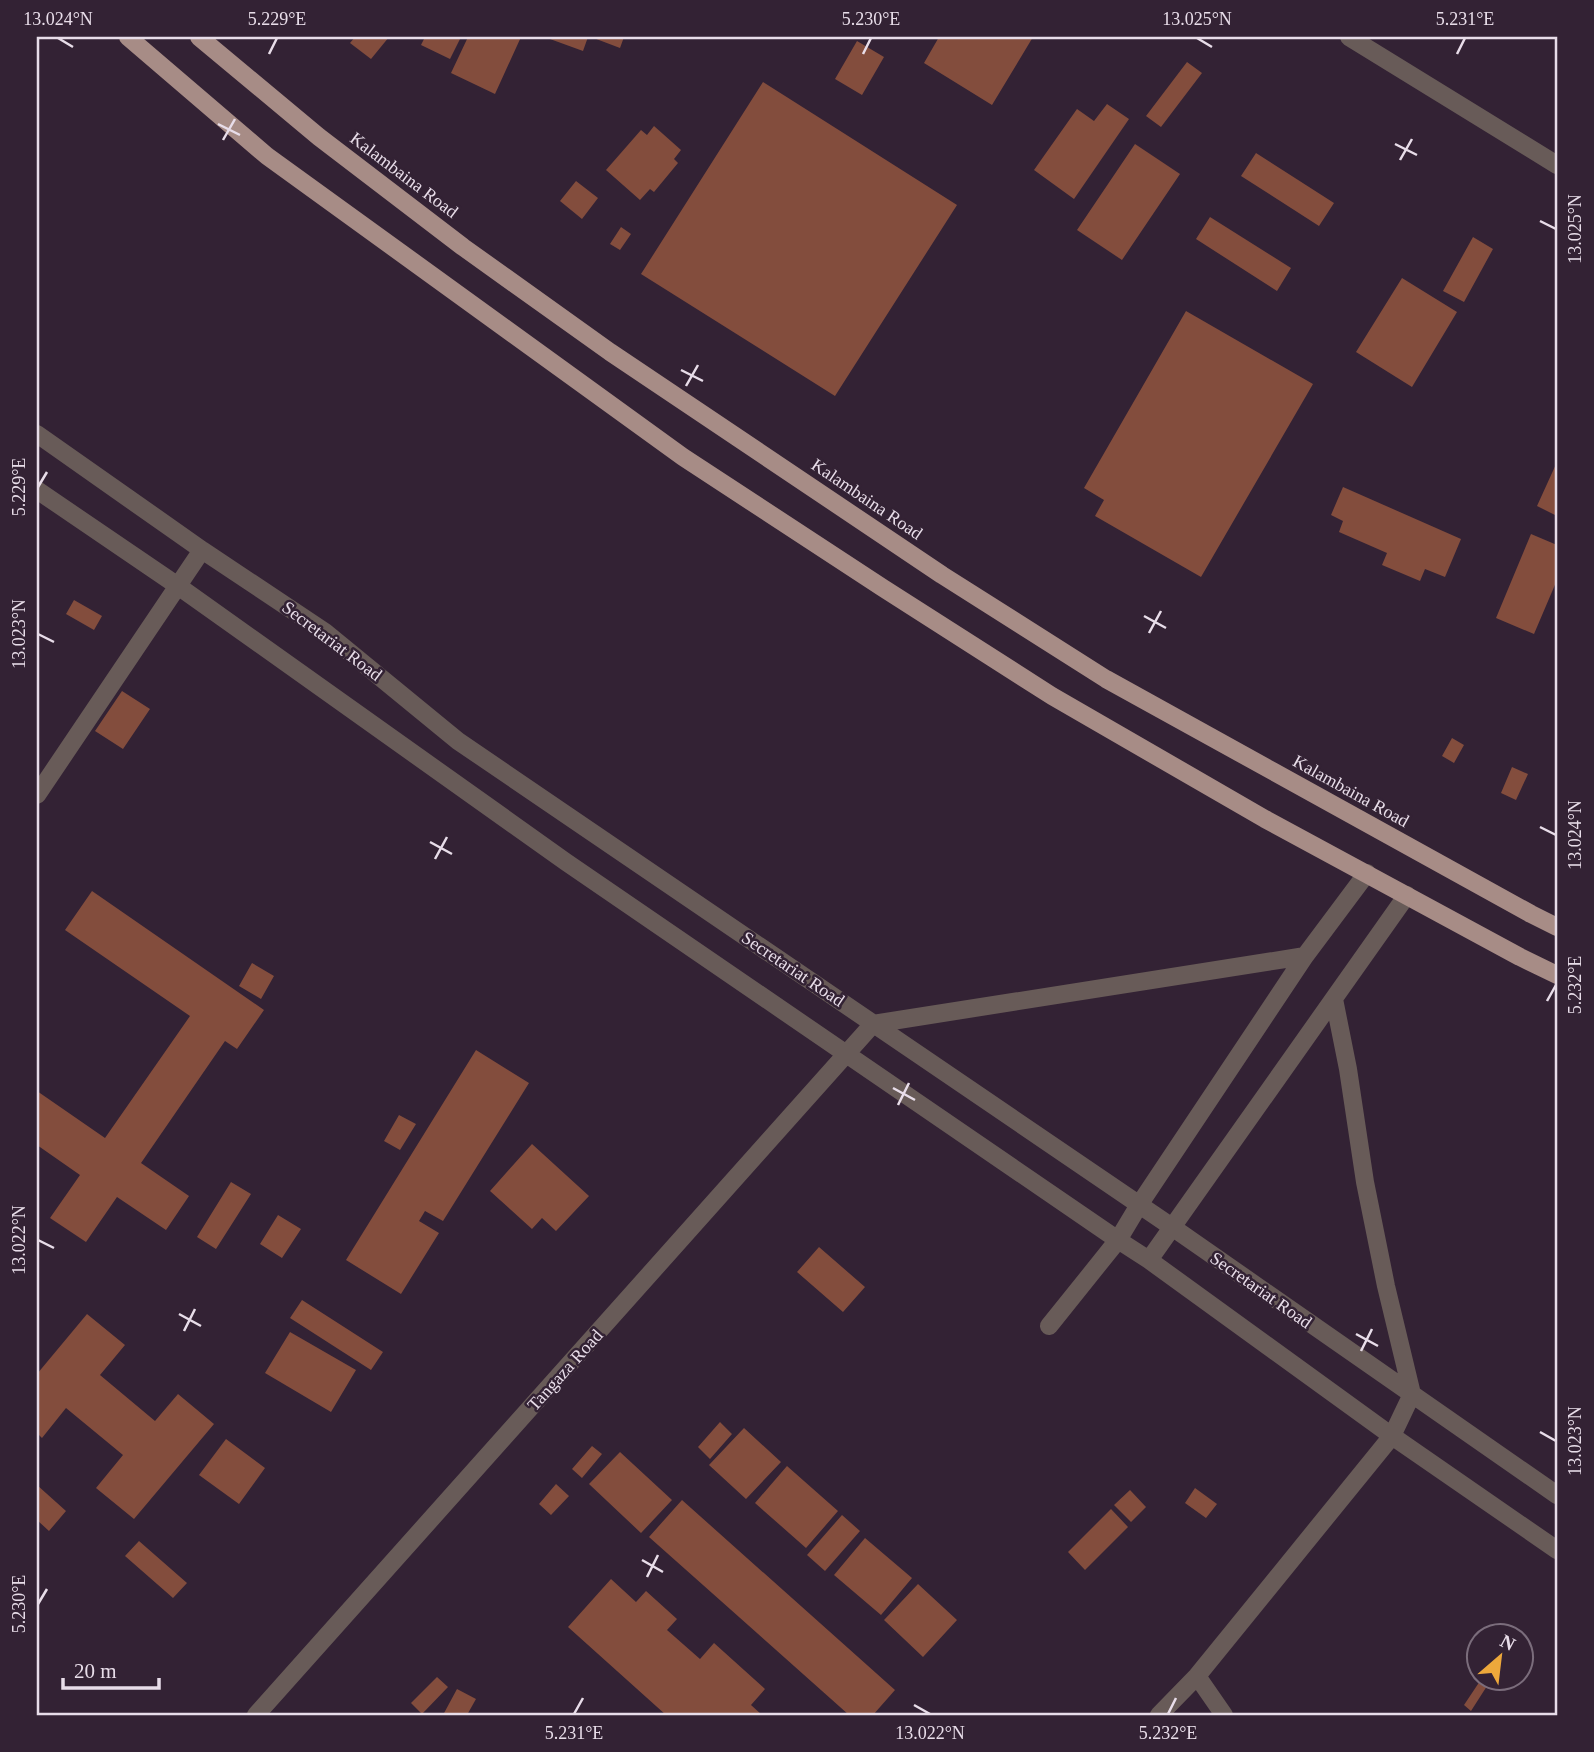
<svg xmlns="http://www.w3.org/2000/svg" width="1594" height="1752" viewBox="0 0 1594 1752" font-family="Georgia,serif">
<rect width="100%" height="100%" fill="#332234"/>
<!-- building -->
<path fill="#834d3d" d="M355,37H389L371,59L350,43Z
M425,37H461L450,59L421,45Z
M468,37H521L495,94L451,73Z
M551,37H588L583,51L550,39Z
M591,37H624L620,48Z
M939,37H1033L992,105L924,63Z
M857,41L884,57L862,95L835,79Z
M1187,62L1202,73L1161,127L1146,116Z
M763,82L957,205L835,396L641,274Z
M1107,104L1129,119L1074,199L1034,170L1077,109L1094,121Z
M654,126L681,150L674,159L678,163L654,192L650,189L640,200L606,170L641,130L647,135Z
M1135,144L1180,174L1122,260L1077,230Z
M1256,153L1334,203L1319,226L1241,176Z
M576,181L598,198L582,219L560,201Z
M1210,217L1291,268L1277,291L1196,239Z
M621,227L631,234L620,250L610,244Z
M1473,237L1493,249L1464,302L1443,291Z
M1402,278L1457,312L1412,387L1356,352Z
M1186,311L1313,384L1201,577L1095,516L1104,500L1084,488Z
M1557,462V516L1537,506Z
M1343,487L1461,539L1445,577L1425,569L1420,581L1382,565L1387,553L1339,532L1343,521L1331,515Z
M1531,534L1557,545V580L1534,634L1496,618Z
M74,600L102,616L94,630L66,614Z
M122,691L150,709L123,749L95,731Z
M1452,738L1464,745L1454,763L1442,756Z
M1512,767L1528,774L1516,800L1501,793Z
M92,891L264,1010L237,1049L225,1041L141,1163L189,1196L166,1230L117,1197L86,1242L50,1218L80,1175L37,1145V1091L105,1138L190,1016L65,930Z
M252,963L274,976L261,999L239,986Z
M476,1050L529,1083L443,1221L425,1211L419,1221L439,1233L401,1294L346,1260Z
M399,1115L416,1124L400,1150L384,1141Z
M532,1144L589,1196L556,1231L542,1218L532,1229L490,1191Z
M231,1182L251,1194L216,1249L197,1237Z
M278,1215L301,1229L282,1258L260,1244Z
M819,1247L865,1287L843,1312L797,1272Z
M302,1300L383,1352L371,1370L290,1318Z
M87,1314L125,1345L100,1375L155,1421L178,1394L214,1424L134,1519L96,1488L123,1455L66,1408L42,1438L37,1433V1374Z
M290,1332L356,1370L331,1412L265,1373Z
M720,1422L732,1434L710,1459L698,1447Z
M744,1428L781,1462L746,1499L709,1465Z
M226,1439L265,1468L239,1504L199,1475Z
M592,1446L602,1454L582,1478L572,1469Z
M620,1452L672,1500L641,1533L589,1484Z
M787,1466L838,1511L806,1548L755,1503Z
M556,1484L569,1496L551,1515L539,1504Z
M37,1485L66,1511L49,1531L37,1520Z
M1195,1488L1217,1504L1206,1518L1185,1503Z
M1130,1490L1146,1507L1131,1522L1114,1505Z
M682,1500L895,1690L873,1715H849L649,1537Z
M1111,1509L1128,1527L1085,1570L1068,1552Z
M842,1515L860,1531L825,1571L807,1555Z
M865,1538L912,1578L881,1615L834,1575Z
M139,1541L187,1583L173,1598L125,1556Z
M611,1579L636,1602L646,1591L677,1619L667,1630L700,1659L714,1643L765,1689L751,1705L762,1715H666L568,1627Z
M918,1584L957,1620L923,1657L884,1620Z
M437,1677L448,1687L422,1714L411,1703Z
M1480,1681L1487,1686L1471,1711L1464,1705Z
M457,1689L476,1699L467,1715H443Z"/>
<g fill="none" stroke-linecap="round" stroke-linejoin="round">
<!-- minor -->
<path stroke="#685b58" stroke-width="18" d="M1349,37L1557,165
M37,434L202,550L325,632L458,741L1172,1227L1557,1495
M37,490L178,586L566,862L1118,1240L1149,1260L1392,1436L1557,1550
M37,795L202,550
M1149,1260L1407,895
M1049,1326L1118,1240L1139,1205L1305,956L1367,873
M1197,1676L1224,1715
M256,1715L873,1024L1305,956
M1159,1715L1197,1676L1392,1436L1412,1394L1386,1286L1365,1182L1348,1069L1334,999"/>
<!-- major -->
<path stroke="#a78c86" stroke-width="18" d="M128,37L267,156L683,457L883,588L1052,696L1265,819L1520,957L1557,975
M199,37L319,137L463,247L610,352L942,575L1106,679L1531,914L1557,927"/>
</g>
<!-- ticks -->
<path fill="none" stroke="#e8dde9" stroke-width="2.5" d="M58,38L73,47M1197,38L1212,47M269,54L277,38M863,54L871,38M1457,54L1465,38M218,124L240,135M223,140L235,119M1395,144L1417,155M1400,160L1412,139M1540,221L1556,229M681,370L703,381M686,386L698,365M38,487L47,472M1144,616L1166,628M1149,633L1161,611M38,634L54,642M1540,827L1556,835M430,842L452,854M435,859L447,837M1547,1001L1556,985M893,1088L915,1100M898,1105L909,1083M38,1240L54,1248M179,1314L201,1326M184,1331L195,1309M1356,1334L1378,1346M1361,1351L1372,1329M1540,1432L1556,1441M642,1560L663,1572M647,1577L658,1555M38,1604L47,1589M914,1705L930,1714M574,1714L583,1698M1168,1714L1176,1698"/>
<g text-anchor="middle" stroke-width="5" stroke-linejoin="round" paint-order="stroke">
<!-- street labels -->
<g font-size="18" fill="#e8dde9" stroke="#332234">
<text transform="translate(404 175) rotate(37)" y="6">Kalambaina Road</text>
<text transform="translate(867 499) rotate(34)" y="6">Kalambaina Road</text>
<text transform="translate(332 641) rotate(37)" y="6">Secretariat Road</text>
<text transform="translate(1351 791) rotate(29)" y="6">Kalambaina Road</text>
<text transform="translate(793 969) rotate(34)" y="6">Secretariat Road</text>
<text transform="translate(1261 1290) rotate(35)" y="6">Secretariat Road</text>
<text transform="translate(565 1370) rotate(-48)" y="6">Tangaza Road</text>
</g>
</g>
<!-- border -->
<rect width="1594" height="1752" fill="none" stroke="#332234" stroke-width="77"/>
<!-- north arrow -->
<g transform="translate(1500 1657) rotate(28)"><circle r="33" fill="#332234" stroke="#7b6d7c" stroke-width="2"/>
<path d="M0-5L12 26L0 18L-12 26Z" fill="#eda83b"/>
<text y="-10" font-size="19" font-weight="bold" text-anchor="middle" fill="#e8dde9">N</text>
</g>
<!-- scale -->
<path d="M63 1678v10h96v-10" fill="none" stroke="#e8dde9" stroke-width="3.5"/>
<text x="74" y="1678" font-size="21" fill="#e8dde9" stroke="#332234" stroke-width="5" paint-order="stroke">20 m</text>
<rect x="38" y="38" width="1518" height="1676" fill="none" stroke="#e8dde9" stroke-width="2.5"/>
<g font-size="18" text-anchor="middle" fill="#e8dde9">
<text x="58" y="25">13.024°N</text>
<text x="277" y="25">5.229°E</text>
<text x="871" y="25">5.230°E</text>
<text x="1197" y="25">13.025°N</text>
<text x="1465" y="25">5.231°E</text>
<text transform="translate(1575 229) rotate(-90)" y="6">13.025°N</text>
<text transform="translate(19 487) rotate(-90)" y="6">5.229°E</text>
<text transform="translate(19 634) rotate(-90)" y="6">13.023°N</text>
<text transform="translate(1575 835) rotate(-90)" y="6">13.024°N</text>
<text transform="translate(1575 985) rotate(-90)" y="6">5.232°E</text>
<text transform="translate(19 1240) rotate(-90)" y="6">13.022°N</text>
<text transform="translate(1575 1441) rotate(-90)" y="6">13.023°N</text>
<text transform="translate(19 1604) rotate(-90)" y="6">5.230°E</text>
<text x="574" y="1739">5.231°E</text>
<text x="930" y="1739">13.022°N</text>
<text x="1168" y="1739">5.232°E</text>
</g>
</svg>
